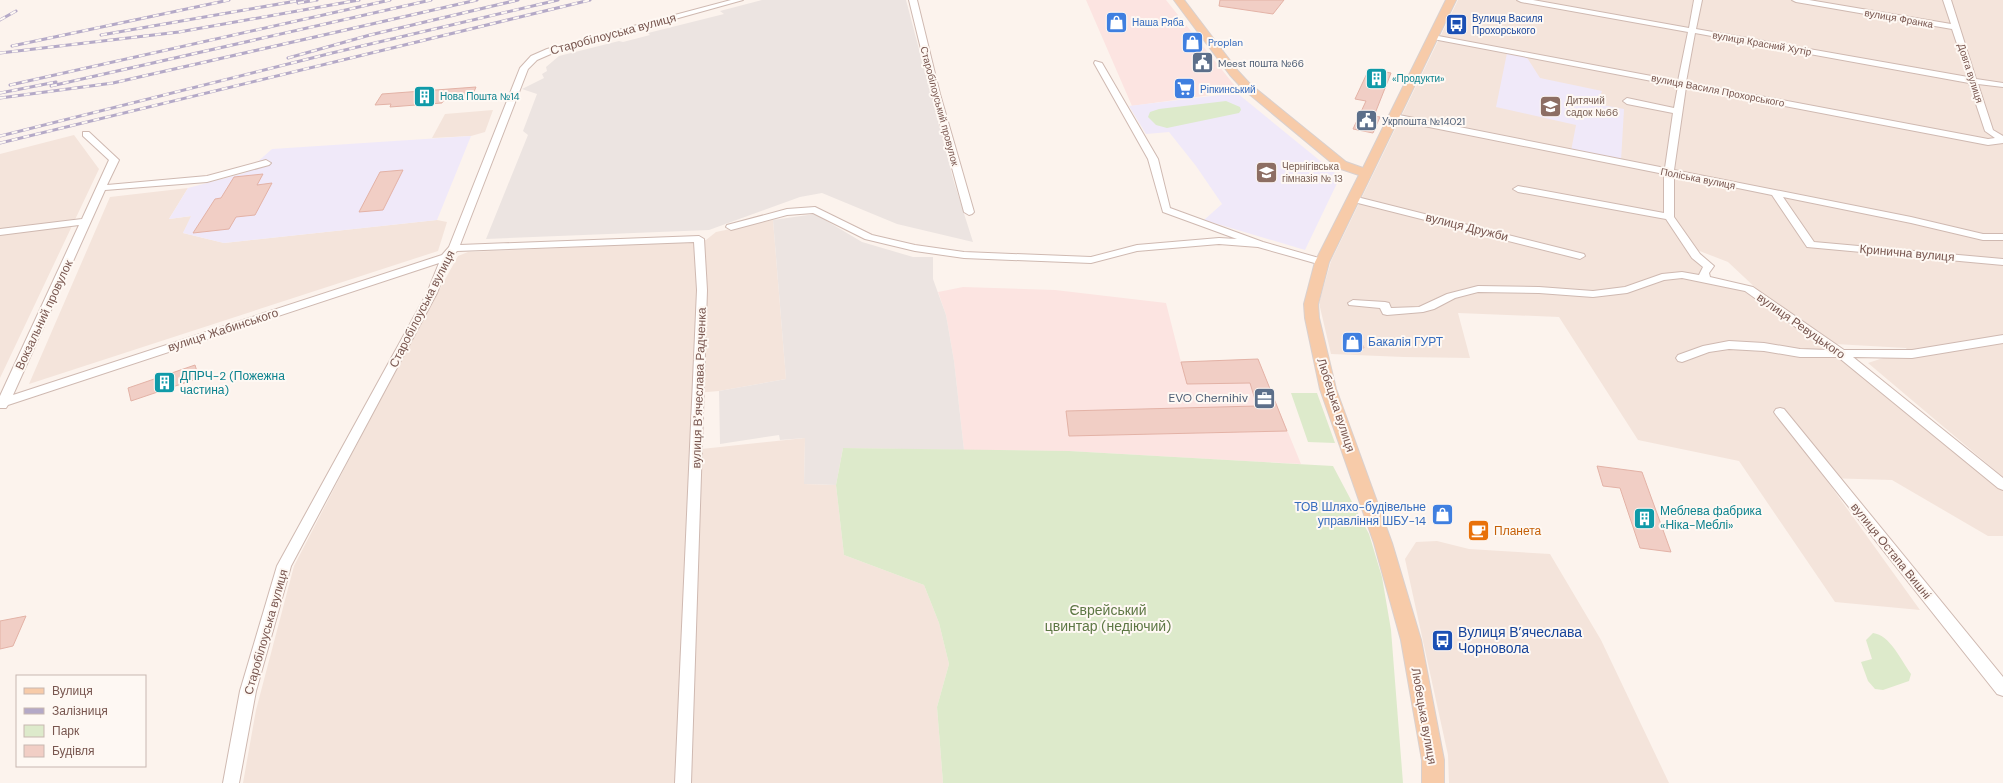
<svg xmlns="http://www.w3.org/2000/svg" width="2003" height="783" viewBox="0 0 2003 783" font-family="'DM Sans',sans-serif">
<rect width="100%" height="100%" fill="#fcf3ed"/>
<!-- residential -->
<path fill="#f4e4db" d="M1458,0H1693L1665,170L1664,215L1690,255L1701,266L1703,279L1749,291L1847,361L2003,490V536H1988L1892,480L1825,478L1920,610L1835,602L1739,461L1638,440L1559,317L1458,313L1470,358L1404,357L1331,354L1319,303L1331,261Z
M1699,0H2003V477L1868,363L1883,358L1912,357L1906,348L1835,344L1760,292L1728,262L1697,250L1672,216L1673,177Z
M493,110L485,132L471,136L432,138L445,114Z
M74,135L99,169L0,378V154Z
M188,188L169,219L192,216L183,233L224,243L437,220L447,222L438,251L29,384L110,197Z
M773,220L786,379L719,391L695,393L692,450L805,438L804,484L836,485L844,555L924,585L939,623L949,664L937,707L943,783H243L256,710L294,566L398,365L458,256L468,252L694,242L706,240L716,232Z
M1437,541L1469,549L1550,554L1601,640L1669,783H1449L1448,755L1405,559L1416,542Z"/>
<!-- commercial -->
<path fill="#fce4e1" d="M1086,0H1166L1239,91L1132,106Z
M963,287L1055,290L1166,303L1181,362L1258,359L1301,464L1069,451L964,450L954,361L946,315L938,292Z"/>
<!-- industrial -->
<path fill="#ece4e1" d="M762,0H906L954,182L973,242L897,224L822,193L800,197L709,230L486,239L528,135L523,131L537,94L522,89L544,78L542,74L547,71L546,67L559,56L619,41L623,42L650,35L648,33L724,14L720,11Z
M815,214L862,242L913,257H933V279L946,315L954,361L964,450L843,448L836,485L807,484H804L805,438L780,440L779,435L720,444L719,391L786,379L773,220Z"/>
<!-- education -->
<path fill="#f0e9f9" d="M1507,53L1526,56L1540,78L1602,91L1597,104L1624,109L1621,161L1571,151L1576,125L1496,107Z
M1237,93L1340,177L1305,250L1204,220L1222,204L1196,166L1169,132L1146,134L1129,106Z
M471,136L437,220L224,243L183,233L191,216L169,219L188,188L245,173L272,149Z"/>
<!-- green -->
<path fill="#ddeacb" d="M1226,101L1240,107L1241,110L1239,113L1167,128L1156,125L1148,117L1150,112L1159,109Z
M1291,393H1317L1335,443L1308,442Z
M843,448L1069,451L1333,466L1369,534L1382,577L1391,630L1403,783H943L937,707L949,664L939,623L924,585L844,555L836,485Z
M1873,633C1890,635 1901,660 1911,674L1909,681L1883,690L1875,689L1868,681L1861,662L1872,659L1866,640Z"/>
<!-- building -->
<path fill="#f1cec5" stroke="#e3b2a6" d="M1220,0H1284L1273,14L1219,6Z
M1369,69L1391,73L1374,116L1380,117L1373,133L1353,129L1366,101L1355,99Z
M476,87L471,99L443,101L442,103L390,107L391,104L375,105L382,94Z
M403,170L383,210L359,212L380,172Z
M263,174L257,185L272,183L255,215L236,217L229,229L193,233L215,199L221,198L234,177Z
M1343,335H1358L1364,348L1349,349Z
M1258,359L1287,431L1069,436L1066,411L1257,406L1250,383L1187,384L1181,362Z
M195,365L199,378L131,401L128,388Z
M1597,466L1642,472L1671,552L1640,548L1620,488L1603,486Z
M26,616L13,646L0,649V621Z"/>
<g fill="none" stroke-linecap="round" stroke-linejoin="round">
<defs>
<path id="minor" d="M731,0H743L553,53L537,60L528,69L460,245L699,236L704,239L707,290L691,783H675L697,290L694,242L457,251L451,258L437,293L291,566L256,691L239,783H223L240,691L277,566L427,293L439,263L8,405L6,408H0V396L79,225L0,235V229L82,219L109,160L83,136V132H89L119,160L107,185L207,176L266,160L271,163L269,165L207,182L105,190L13,395L442,255L449,247L520,68L531,56L547,49Z
M909,0H917L940,94L974,212L972,214L969,215L964,212L932,94Z
M1517,0H1533L1689,28L1694,0H1702L1696,29L1968,77L1952,29L1796,2L1792,0H1809L1951,24L1943,0H1951L1976,79L2003,83V87L1978,84L1993,130L2003,136V143L1988,145L1686,87L1674,170L1911,217L1983,234H2003V240H1983L1911,223L1783,197L1814,242L2003,259V265L1807,247L1772,195L1674,175V217L1700,254L1714,266L1709,273L1710,277L1753,287L1844,350H1912L2003,335V343L1912,358L1853,357L2003,478V490L1998,488L1838,357H1800L1764,351L1729,349L1709,352L1682,362L1678,361L1676,358L1678,355L1703,346L1729,341L1764,343L1800,349L1828,350L1745,291L1682,278L1664,280L1627,293L1593,297L1539,293L1478,292L1455,298L1434,309L1423,312L1387,315L1383,314L1380,308L1349,305L1348,303L1353,300L1385,302L1389,303L1391,308L1419,307L1447,294L1478,286L1539,287L1593,291L1625,287L1662,274L1682,272L1699,275L1703,267L1692,258L1666,219L1518,192L1513,189L1518,186L1664,213V174L1394,120L1390,117L1394,114L1665,168L1673,113L1627,104L1623,101L1627,98L1674,108L1678,86L1433,39L1429,37L1433,35L1678,81L1688,32L1521,2ZM1695,33L1969,83L1985,131L1995,138L1988,139L1686,82Z
M1095,61L1102,63L1158,159L1170,208L1263,242L1326,260L1327,262L1326,264H1318L1258,247L1219,244L1137,251L1091,263L964,258L915,251L865,239L813,213L787,215L731,230L726,227L727,225L787,209L815,207L872,235L915,245L964,252L1091,257L1137,245L1219,238L1237,239L1163,212L1148,159L1094,63Z
M1353,196L1584,254L1585,256L1580,259L1350,201L1348,199Z
M1780,408L1784,409L2003,677V696L1997,694L1776,415L1774,412L1776,409Z"/>
<path id="major" d="M1174,0H1184L1238,71L1250,84L1346,162L1363,168L1446,0H1456L1329,262L1318,304L1319,318L1336,389L1392,543L1421,640L1444,760V783H1422V760L1401,640L1374,543L1320,389L1305,318L1304,304L1315,262L1359,175L1338,168L1242,88L1230,75Z"/>
</defs>
<!-- minor casing -->
<use href="#minor" stroke="#cfb9b1" stroke-width="2"/>
<!-- major casing -->
<use href="#major" stroke="#d9d0ce" stroke-width="2"/>
<!-- minor -->
<use href="#minor" fill="#fff" fill-rule="evenodd"/>
<!-- major -->
<use href="#major" fill="#f7cba9" fill-rule="evenodd"/>
<defs>
<path id="rail" d="M298,3L317,0
M0,20L16,11
M101,35L302,0
M12,46L229,0
M0,53L179,32L359,0
M288,58L370,35L518,0
M10,85L390,0
M51,86L431,0
M0,93L56,82
M0,98L113,83L477,0
M0,136L332,53L558,0
M0,143L590,0"/>
</defs>
<!-- rail casing -->
<use href="#rail" stroke="#b4a9c7" stroke-width="3"/>
<!-- rail -->
<use href="#rail" stroke="#fef8f3" stroke-width="2" stroke-dasharray="6" stroke-linecap="butt"/>
</g>
<!-- icons -->
<defs>
<symbol id="shop-square" viewBox="-11 -11 22 22"><rect x="-9" y="-9" width="18" height="18" rx="4" fill="#3f7fe0" stroke="#fef8f3"/><path d="M-5-2.5h2.3a2.7 3.5 0 0 1 5.4 0H5L5.5 6h-11ZM-1.5-2.5h3a1.5 2.3 0 0 0-3 0Z" fill="#fff"/></symbol>
<symbol id="bus-square" viewBox="-11 -11 22 22"><rect x="-9" y="-9" width="18" height="18" rx="4" fill="#1a4fb4" stroke="#fef8f3"/><path d="M-5-6H5V4H4V6H2V4H-2V6H-4V4H-5ZM-3.5-4V0h7V-4ZM-3.5 1.2v1.5H-2V1.2ZM2 1.2v1.5H3.5V1.2Z" fill="#fff"/></symbol>
<symbol id="civic-square" viewBox="-11 -11 22 22"><rect x="-9" y="-9" width="18" height="18" rx="4" fill="#5c6f8a" stroke="#fef8f3"/><path d="M-.6-6.5H3V-4.5H.6V-3L4-1V1h2V6H-6V1h2V-1L-.6-3ZM-1.2 2.5V6h2.4V2.5Z" fill="#fff"/></symbol>
<symbol id="building-square" viewBox="-11 -11 22 22"><rect x="-9" y="-9" width="18" height="18" rx="4" fill="#0f9aa8" stroke="#fef8f3"/><path d="M-4-6H4V6H1V3H-1V6H-4ZM-2.5-4.3h1.7v1.8h-1.7ZM.8-4.3h1.7v1.8H.8ZM-2.5-1h1.7V.8h-1.7ZM.8-1h1.7V.8H.8Z" fill="#fff"/></symbol>
<symbol id="supermarket-square" viewBox="-11 -11 22 22"><rect x="-9" y="-9" width="18" height="18" rx="4" fill="#3f7fe0" stroke="#fef8f3"/><path d="M-6-5.5h2.5l.6 2H6L4.5 2H-2.5L-4.4-4H-6ZM-1.5 3.2a1.3 1.3 0 1 0 .1 0ZM3 3.2a1.3 1.3 0 1 0 .1 0Z" fill="#fff"/></symbol>
<symbol id="school-square" viewBox="-11 -11 22 22"><rect x="-9" y="-9" width="18" height="18" rx="4" fill="#8d6e63" stroke="#fef8f3"/><path d="M0-5L7-2L0 1L-7-2ZM-4 1L0 2.5L4 1V4Q0 6-4 4Z" fill="#fff"/></symbol>
<symbol id="office-square" viewBox="-11 -11 22 22"><rect x="-9" y="-9" width="18" height="18" rx="4" fill="#5c6f8a" stroke="#fef8f3"/><path d="M-6-3h4V-5.5h4V-3h4V5H-6ZM-1-4.5V-3h2v-1.5ZM-6 0V1H6V0Z" fill="#fff"/></symbol>
<symbol id="cafe-square" viewBox="-11 -11 22 22"><rect x="-9" y="-9" width="18" height="18" rx="4" fill="#e8710a" stroke="#fef8f3"/><path d="M-5.5-4.5H6V0H3Q3 3.5 0 3.5H-2.5Q-5.5 3.5-5.5 0ZM3-3.2v2h1.7v-2ZM-6 4.5H4V6H-6Z" fill="#fff"/></symbol>
</defs>
<g fill-rule="evenodd">
<use href="#shop-square" x="1104" y="10" width="25" height="25"/>
<use href="#bus-square" x="1444" y="12" width="25" height="25"/>
<use href="#shop-square" x="1180" y="30" width="25" height="25"/>
<use href="#civic-square" x="1190" y="50" width="25" height="25"/>
<use href="#building-square" x="1364" y="66" width="25" height="25"/>
<use href="#supermarket-square" x="1172" y="76" width="25" height="25"/>
<use href="#building-square" x="412" y="84" width="25" height="25"/>
<use href="#school-square" x="1538" y="94" width="25" height="25"/>
<use href="#civic-square" x="1354" y="108" width="25" height="25"/>
<use href="#school-square" x="1254" y="160" width="25" height="25"/>
<use href="#shop-square" x="1340" y="330" width="25" height="25"/>
<use href="#building-square" x="152" y="370" width="25" height="25"/>
<use href="#office-square" x="1252" y="386" width="25" height="25"/>
<use href="#shop-square" x="1430" y="502" width="25" height="25"/>
<use href="#building-square" x="1632" y="506" width="25" height="25"/>
<use href="#cafe-square" x="1466" y="518" width="25" height="25"/>
<use href="#bus-square" x="1430" y="628" width="25" height="25"/>
</g>
<g text-anchor="middle" stroke-width="4" stroke-linejoin="round" paint-order="stroke">
<!-- far-transit labels -->
<g font-size="10" fill="#164399" stroke="#fef8f3" text-anchor="start">
<text x="1472" y="22">Вулиця Василя<tspan x="1472" dy="12">Прохорського</tspan></text>
</g>
<!-- far-street labels -->
<g font-size="10" fill="#78564f" stroke="#fef8f3">
<text transform="translate(1899 18) rotate(10)" y="4">вулиця Франка</text>
<text transform="translate(1762 43) rotate(10)" y="4">вулиця Красний Хутір</text>
<text transform="translate(1971 73) rotate(72)" y="4">Довга вулиця</text>
<text transform="translate(1718 90) rotate(11)" y="4">вулиця Василя Прохорського</text>
<text transform="translate(940 106) rotate(75)" y="4">Старобілоуський провулок</text>
<text transform="translate(1698 178) rotate(11)" y="4">Поліська вулиця</text>
</g>
<!-- far-shop labels -->
<g font-size="10" fill="#366cbe" stroke="#fef8f3" text-anchor="start">
<text x="1132" y="26">Наша Ряба</text>
<text x="1208" y="46">Proplan</text>
<text x="1200" y="93">Ріпкинський</text>
</g>
<!-- far-service labels -->
<g font-size="10" fill="#4e5e75" stroke="#fef8f3" text-anchor="start">
<text x="1218" y="67">Meest пошта №66</text>
<text x="1382" y="125">Укрпошта №14021</text>
</g>
<!-- far-culture labels -->
<g font-size="10" fill="#0d838f" stroke="#fef8f3" text-anchor="start">
<text x="1392" y="82">«Продукти»</text>
<text x="440" y="100">Нова Пошта №14</text>
</g>
<!-- far-education labels -->
<g font-size="10" fill="#785e54" stroke="#fef8f3" text-anchor="start">
<text x="1566" y="104">Дитячий<tspan x="1566" dy="12">садок №66</tspan></text>
<text x="1282" y="170">Чернігівська<tspan x="1282" dy="12">гімназія № 13</tspan></text>
</g>
<!-- street labels -->
<g font-size="12" fill="#78564f" stroke="#fef8f3">
<text transform="translate(613 34) rotate(-15)" y="4">Старобілоуська вулиця</text>
<text transform="translate(1467 227) rotate(14)" y="4">вулиця Дружби</text>
<text transform="translate(1907 253) rotate(5)" y="4">Кринична вулиця</text>
<text transform="translate(422 309) rotate(-63)" y="4">Старобілоуська вулиця</text>
<text transform="translate(44 315) rotate(-65)" y="4">Вокзальний провулок</text>
<text transform="translate(1801 326) rotate(35)" y="4">вулиця Ревуцького</text>
<text transform="translate(223 330) rotate(-18)" y="4">вулиця Жабинського</text>
<text transform="translate(699 388) rotate(-88)" y="4">вулиця Вʼячеслава Радченка</text>
<text transform="translate(1336 405) rotate(72)" y="4">Любецька вулиця</text>
<text transform="translate(1891 551) rotate(51)" y="4">вулиця Остапа Вишні</text>
<text transform="translate(266 632) rotate(-74)" y="4">Старобілоуська вулиця</text>
<text transform="translate(1424 716) rotate(80)" y="4">Любецька вулиця</text>
</g>
<!-- shop labels -->
<g font-size="12" fill="#366cbe" stroke="#fef8f3" text-anchor="start">
<text x="1368" y="346">Бакалія ГУРТ</text>
<text x="1426" y="511" text-anchor="end">ТОВ Шляхо-будівельне<tspan x="1426" dy="14">управління ШБУ-14</tspan></text>
</g>
<!-- culture labels -->
<g font-size="12" fill="#0d838f" stroke="#fef8f3" text-anchor="start">
<text x="180" y="380">ДПРЧ-2 (Пожежна<tspan x="180" dy="14">частина)</tspan></text>
<text x="1660" y="515">Меблева фабрика<tspan x="1660" dy="14">«Ніка-Меблі»</tspan></text>
</g>
<!-- service labels -->
<g font-size="12" fill="#4e5e75" stroke="#fef8f3" text-anchor="end">
<text x="1248" y="402">EVO Chernihiv</text>
</g>
<!-- food labels -->
<g font-size="12" fill="#c56008" stroke="#fef8f3" text-anchor="start">
<text x="1494" y="535">Планета</text>
</g>
<!-- near-park labels -->
<g font-size="14" fill="#5d7744" stroke="#fef8f3">
<text x="1108" y="615">Єврейський<tspan x="1108" dy="16">цвинтар (недіючий)</tspan></text>
</g>
<!-- near-transit labels -->
<g font-size="14" fill="#164399" stroke="#fef8f3" text-anchor="start">
<text x="1458" y="637">Вулиця В’ячеслава<tspan x="1458" dy="16">Чорновола</tspan></text>
</g>
</g>
<!-- legend -->
<rect x="16" y="675" width="130" height="92" fill="#fef8f3" stroke="#c8b7b1"/>
<rect x="24" y="688" width="20" height="6" fill="#f7cba9" stroke="#c8b7b1"/>
<text x="52" y="695" font-size="12" fill="#78564f">Вулиця</text>
<rect x="24" y="708" width="20" height="6" fill="#b4a9c7" stroke="#c8b7b1"/>
<text x="52" y="715" font-size="12" fill="#78564f">Залізниця</text>
<rect x="24" y="725" width="20" height="12" fill="#ddeacb" stroke="#c8b7b1"/>
<text x="52" y="735" font-size="12" fill="#78564f">Парк</text>
<rect x="24" y="745" width="20" height="12" fill="#f1cec5" stroke="#c8b7b1"/>
<text x="52" y="755" font-size="12" fill="#78564f">Будівля</text>
</svg>
